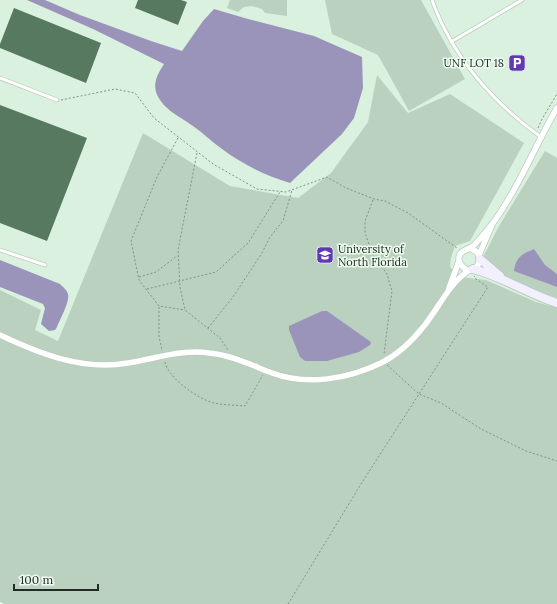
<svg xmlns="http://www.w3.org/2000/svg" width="557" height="604" viewBox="0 0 557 604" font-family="Lora,serif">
<rect width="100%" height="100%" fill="#ecfdf0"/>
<!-- built -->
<path fill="#daf1df" d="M0,0H557V604H15L0,594Z"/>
<!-- green -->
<path fill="#bbd1c0" d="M230,0H287V16L265,13L262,9L252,6L244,7L238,12L227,8Z
M325,0H421L465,79L409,111L378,55L332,34Z
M377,75L408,113L450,94L524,143L470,241L455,246L451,258L450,267L460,277L486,280L536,302L557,308V604H4L0,602V290L41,310L35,330L58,341L143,133L230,186L298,198L331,173L368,122Z
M545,151L557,158V298L531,289L509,279L483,257L499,226Z"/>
<!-- water -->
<path fill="#9b94ba" d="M27,0H45L80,15L151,41L182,51L203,21L214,9L248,19L314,36L362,57L363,88L354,118L342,134L290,183C266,176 242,164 222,149C212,142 203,133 193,126C179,116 162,109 156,92C153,81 159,72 164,64L93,29Z
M534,249L545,265L557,274V287L514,271C516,257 522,254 534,249Z
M0,260L60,284C63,287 67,290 68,294C70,302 60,319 57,327L55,330L49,331L41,324L45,308L43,304L0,287Z
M322,311H327L371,342L370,345L359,352L327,361H305L300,357L289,330V326Z"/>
<!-- building -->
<path fill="#577960" d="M138,0H181L187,2L178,25L135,8Z
M14,8L101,43L86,83L0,48V44Z
M0,105L87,138L47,241L0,223Z"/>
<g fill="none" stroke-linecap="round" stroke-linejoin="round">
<defs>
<path id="lane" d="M432,0C452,56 493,103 541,137
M451,42L522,0
M0,78L57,100
M0,250L45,265"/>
<path id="street" d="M470,248L477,252C485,264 471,277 462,266C459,263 458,258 460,254C463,250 466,250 470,248C475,246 489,228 493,223C519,187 535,146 557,108
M479,255L492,225
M449,288L459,261
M0,335C40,354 83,371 128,363C155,359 181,349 209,353C231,355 251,365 272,373C307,386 348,379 381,363C397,355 413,340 424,326C440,306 448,285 469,270"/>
<path id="secondary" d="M480,259L500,276
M473,269C502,276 528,294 557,303"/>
</defs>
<!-- lane casing -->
<use href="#lane" stroke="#bbcbbe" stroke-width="4.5"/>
<!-- street casing -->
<use href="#street" stroke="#bbcbbe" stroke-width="7"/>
<!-- secondary casing -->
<use href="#secondary" stroke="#bbcbbe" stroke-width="10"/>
<!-- path -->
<path stroke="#848f86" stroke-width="1" stroke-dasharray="2 2" stroke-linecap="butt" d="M61,100L115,89L135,93L154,118L213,164L257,189L286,192L327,177L346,188L374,199L385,201L408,213L457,248
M538,128L542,119L557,94
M178,138L157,177L131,241L139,280L159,306L185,310
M197,153L178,250L180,287L185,310L220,338L228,350
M373,200L365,221V233L372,253L387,274L392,291L384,354
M139,277L156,272L177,256
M147,289L216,272L248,243L280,192
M159,307V336L162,351
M208,328L233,297L262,253L270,237L283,221L292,190
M165,362C168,378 198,399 214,403C223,405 235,405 245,406L263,375
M387,365L419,394L441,403L481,429L526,451L557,461
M288,604L361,484L488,287L476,279L474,276"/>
<!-- lane -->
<use href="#lane" stroke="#fff" stroke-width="3"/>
<!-- street -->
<use href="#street" stroke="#fff" stroke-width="5.5"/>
<!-- secondary -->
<use href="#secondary" stroke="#f2effe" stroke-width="8"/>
</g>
<!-- icons -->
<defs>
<symbol id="parking-square" viewBox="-11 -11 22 22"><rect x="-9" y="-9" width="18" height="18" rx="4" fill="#6139b1" stroke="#ecfdf0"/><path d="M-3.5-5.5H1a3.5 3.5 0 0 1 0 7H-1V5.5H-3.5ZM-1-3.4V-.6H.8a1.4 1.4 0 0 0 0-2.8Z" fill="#fff"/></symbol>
<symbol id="university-square" viewBox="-11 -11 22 22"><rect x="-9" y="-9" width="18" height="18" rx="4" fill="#6139b1" stroke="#ecfdf0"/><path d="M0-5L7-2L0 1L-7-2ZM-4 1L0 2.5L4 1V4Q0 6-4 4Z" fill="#fff"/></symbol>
</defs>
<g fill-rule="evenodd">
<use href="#parking-square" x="507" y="53" width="20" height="20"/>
<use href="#university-square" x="315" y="245" width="20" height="20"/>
</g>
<g text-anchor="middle" stroke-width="3" stroke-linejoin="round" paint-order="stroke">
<!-- poi labels -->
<g font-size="11" fill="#232924" stroke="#ecfdf0" text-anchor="end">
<text x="504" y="67">UNF LOT 18</text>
<text x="338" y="253" text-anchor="start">University of<tspan x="338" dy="13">North Florida</tspan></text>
</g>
</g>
<!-- scale -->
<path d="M14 584v6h84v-6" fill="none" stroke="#232924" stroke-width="2"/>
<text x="20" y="584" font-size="12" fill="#232924" stroke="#ecfdf0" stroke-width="3" paint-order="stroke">100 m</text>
</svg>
